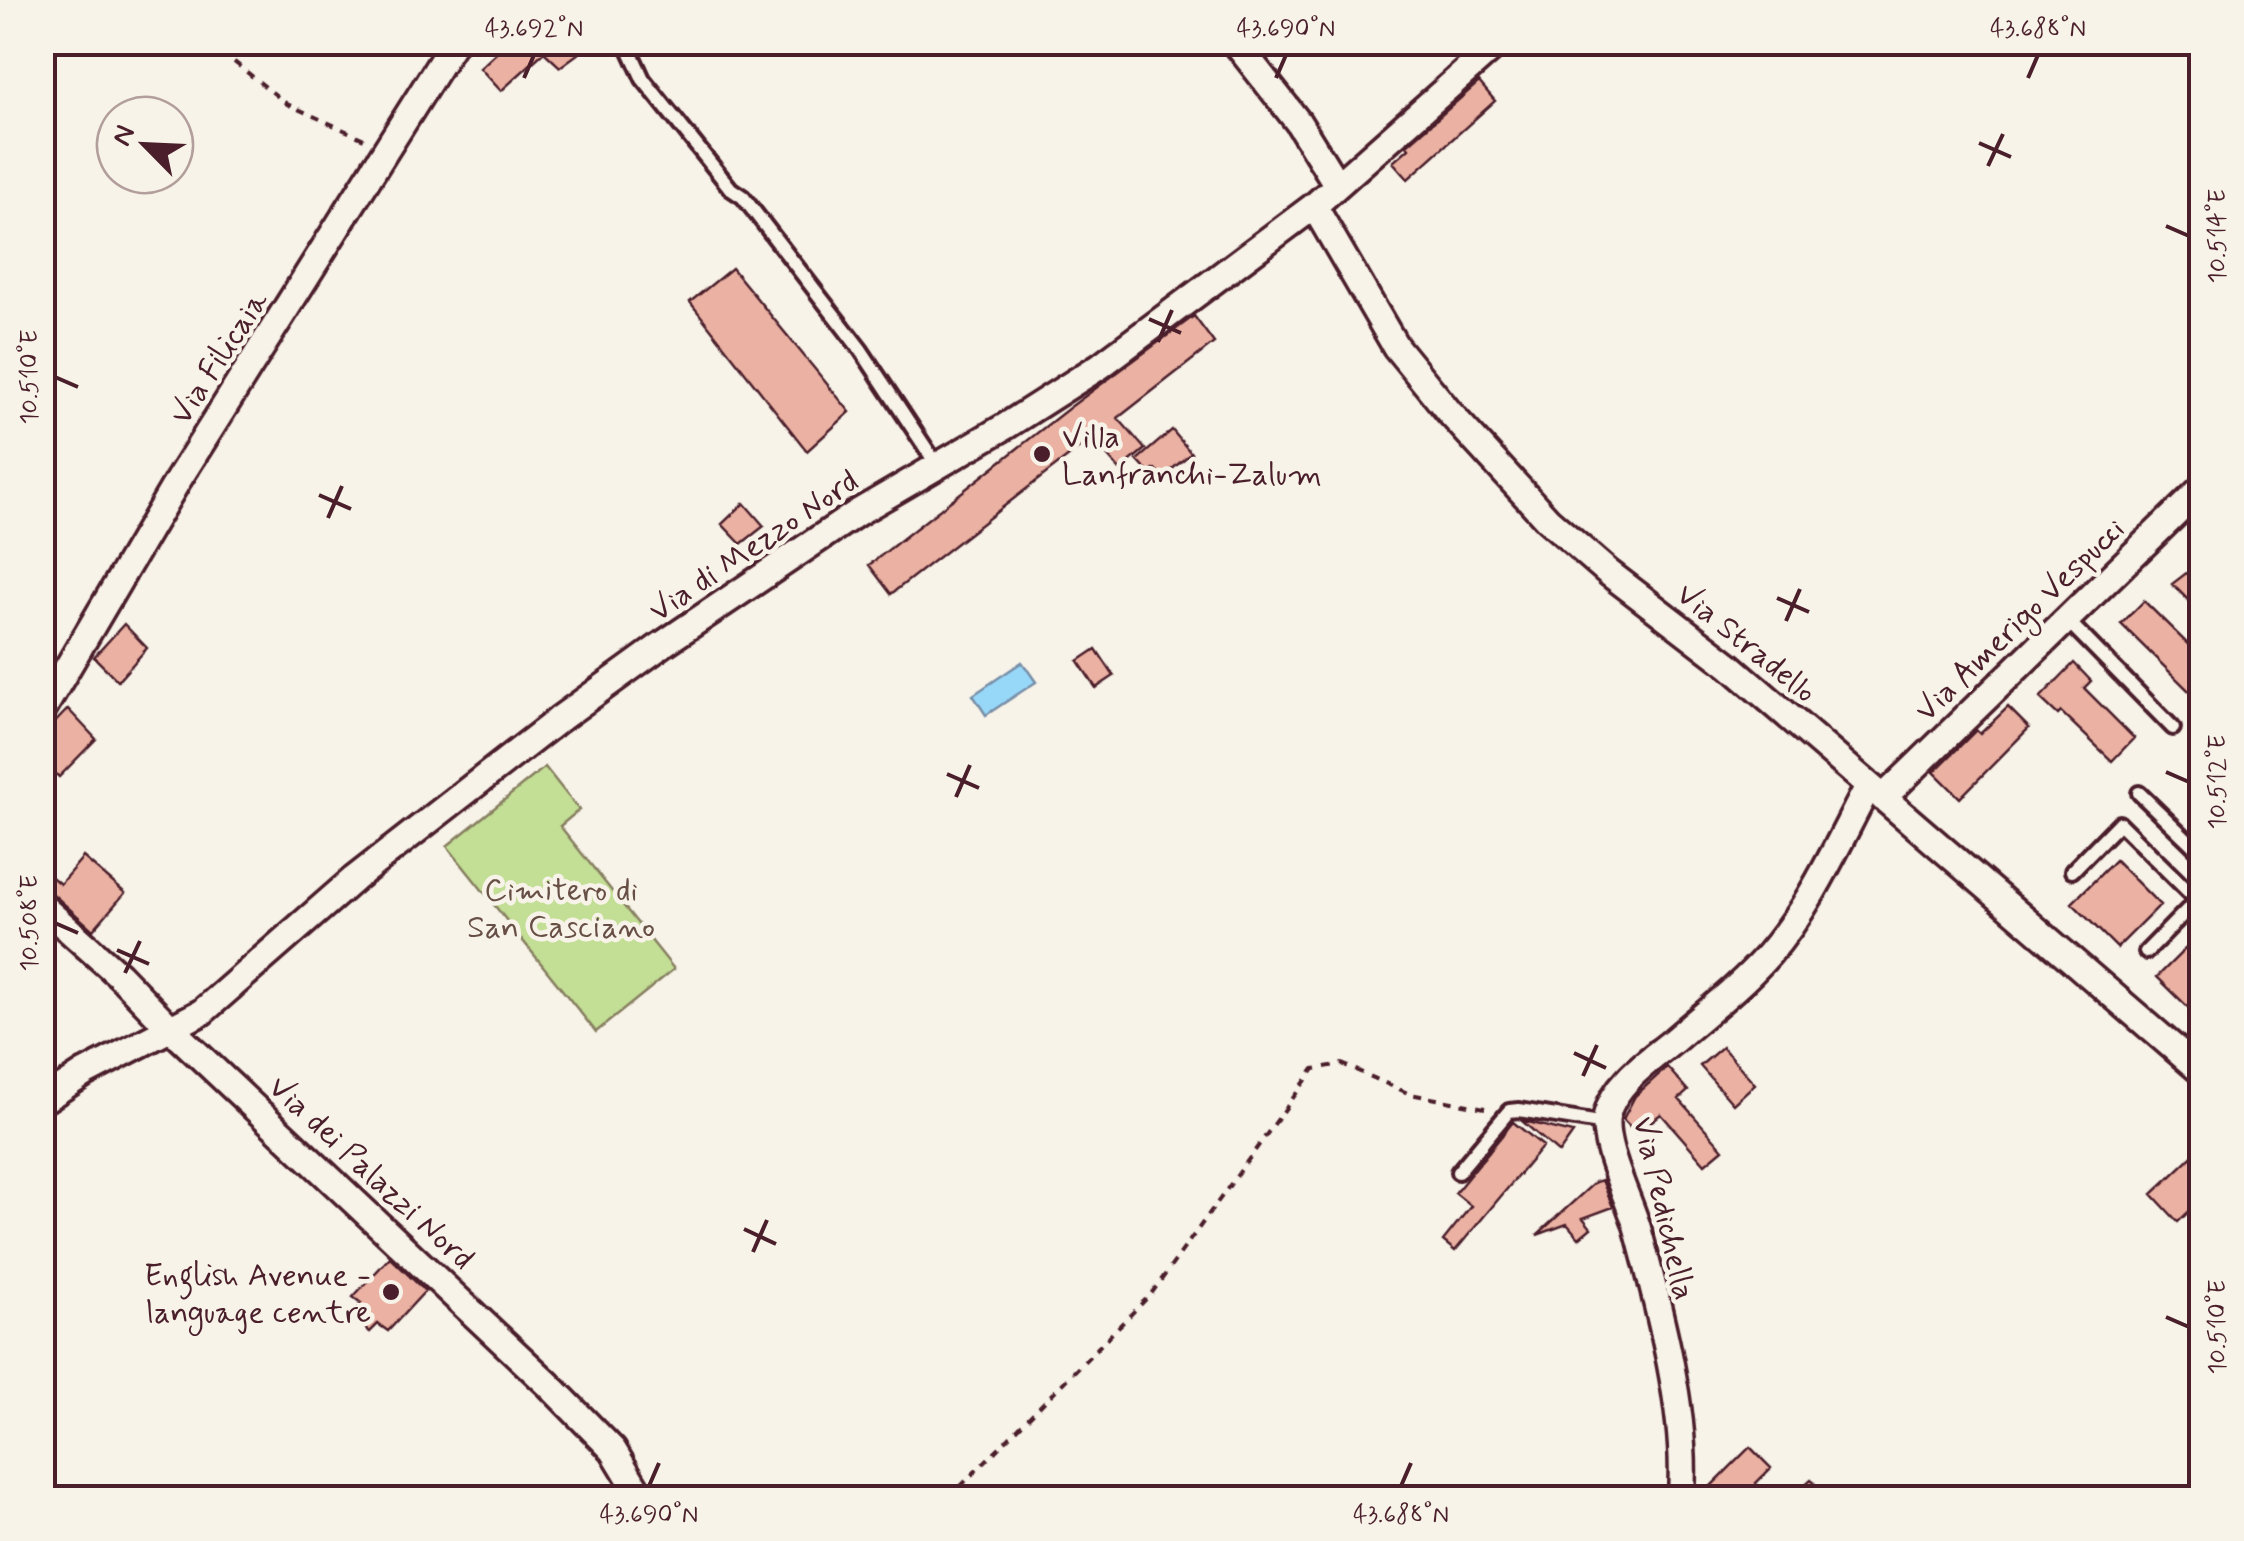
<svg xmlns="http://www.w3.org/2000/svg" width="2244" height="1541" viewBox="0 0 2244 1541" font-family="Mynerve,sans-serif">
<rect width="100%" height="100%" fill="#f7f3e8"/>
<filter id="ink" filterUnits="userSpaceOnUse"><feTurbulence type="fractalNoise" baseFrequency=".01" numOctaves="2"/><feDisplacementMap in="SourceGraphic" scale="20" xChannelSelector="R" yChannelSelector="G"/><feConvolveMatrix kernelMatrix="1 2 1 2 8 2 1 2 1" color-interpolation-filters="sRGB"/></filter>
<g filter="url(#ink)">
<!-- green -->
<path fill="#c3de95" stroke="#867e60" stroke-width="2.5" d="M545,767L579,810L560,826L674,969L596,1032L447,846Z"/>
<!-- water -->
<path fill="#97d8f9" stroke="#788ea7" stroke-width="2.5" d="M1022,662L1036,682L986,715L973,695Z"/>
<!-- building -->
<path fill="#ebb2a3" stroke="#4a1f2b" stroke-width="2.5" d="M508,42H594L560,67L544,52L501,91L480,68Z
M1479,82L1495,101L1408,179L1393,162L1409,148L1407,145Z
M732,268L850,412L807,451L690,302Z
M1194,316L1214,343L1118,418L1145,449L1120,470L1092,438L891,594L869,565L1069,408Z
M1172,430L1191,453L1163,477L1155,469L1149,473L1137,460Z
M744,503L764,526L741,544L722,524Z
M2202,561V614L2172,584Z
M2144,601L2202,658V680L2190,692L2121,624Z
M124,624L147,648L118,681L94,657Z
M1096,649L1114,676L1096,688L1078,661Z
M2074,663L2091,681L2084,688L2134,738L2112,761L2061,712L2058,715L2040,698Z
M2008,707L2029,728L1960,798L1934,772L1976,730L1980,734Z
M68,709L96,739L59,777L56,774L42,787V736Z
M83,857L125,893L93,930L53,894L42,890V869L60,884Z
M2115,860L2160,905L2117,948L2072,903Z
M2202,932V1021L2157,977Z
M1722,1047L1755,1084L1733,1104L1700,1066Z
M1667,1067L1688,1091L1679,1099L1723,1149L1705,1164L1661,1114L1636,1133L1623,1119L1635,1096Z
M1522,1121H1524L1573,1133L1559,1153Z
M1513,1122L1543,1146L1455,1251L1443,1241L1471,1206L1455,1193Z
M2202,1147V1199L2178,1222L2152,1194Z
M1602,1180L1613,1207L1583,1218L1591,1228L1579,1238L1567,1224L1537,1235L1595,1182Z
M390,1257L425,1291L388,1331L378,1324L370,1332L350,1315L361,1303L353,1297Z
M1750,1447L1771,1468L1756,1483L1770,1498H1699Z
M1811,1479L1826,1498H1790Z"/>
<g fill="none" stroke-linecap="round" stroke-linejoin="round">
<defs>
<path id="service" d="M626,42L643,79L731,189L743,197L861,350L937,465
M2066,619L2173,728
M2139,793L2202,854
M2072,871L2119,823L2197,900
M2146,952L2200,897
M1458,1172L1509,1111L1519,1110L1606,1124"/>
<path id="minor" d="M1235,42L1298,122L1337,185
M1314,206L1396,347L1449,412L1548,520L1609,573L1729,665L2202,1072
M42,711L178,480L454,42
M1883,798L2202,488
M42,906L119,975L172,1030L549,1385L613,1450L642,1498
M42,1101L85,1073L202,1012L354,879L558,720L663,644L857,513L1006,426L1100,366L1314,206L1499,42
M1681,1498C1689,1419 1659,1308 1638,1230C1630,1200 1600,1144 1607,1114C1615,1083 1649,1061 1672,1042C1704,1014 1740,987 1768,955C1810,907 1838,843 1868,787"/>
</defs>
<!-- service casing -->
<use href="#service" stroke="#4a1f2b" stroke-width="20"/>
<!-- minor casing -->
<use href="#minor" stroke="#4a1f2b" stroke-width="32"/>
<!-- path -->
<path stroke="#4a1f2b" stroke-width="4" stroke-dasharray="8 8" stroke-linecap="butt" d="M209,42L287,104L364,139
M949,1498L1151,1294L1314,1069L1342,1064L1410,1094L1490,1109"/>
<!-- service -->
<use href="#service" stroke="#f7f3e8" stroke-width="12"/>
<!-- minor -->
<use href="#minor" stroke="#f7f3e8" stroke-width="25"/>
</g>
</g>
<!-- ticks -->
<path fill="none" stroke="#4a1f2b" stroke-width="4" d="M524,78L534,55M1276,78L1286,55M2028,78L2038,55M1979,143L2011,157M1988,166L2003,134M2166,226L2189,236M1149,319L1181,333M1158,342L1172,310M55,377L78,387M319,495L351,509M328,518L342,486M1777,598L1809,612M1786,621L1800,589M2166,772L2189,782M947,774L979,788M956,797L970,765M55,923L78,933M117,950L149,964M125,973L140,941M1574,1053L1606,1068M1583,1076L1597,1045M744,1229L776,1244M753,1252L767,1220M2166,1317L2189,1327M649,1486L659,1463M1401,1486L1411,1463"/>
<!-- markers -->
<g fill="#4a1f2b" stroke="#f7f3e8" stroke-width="4">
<circle cx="1042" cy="454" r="10"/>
<circle cx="391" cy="1292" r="10"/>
</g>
<g text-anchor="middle" stroke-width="9" stroke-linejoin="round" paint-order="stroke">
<!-- street labels -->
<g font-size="32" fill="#4a1f2b" stroke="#f7f3e8">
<text transform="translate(218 357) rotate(-57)" y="11">Via Filicaia</text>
<text transform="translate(753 545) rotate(-34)" y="11">Via di Mezzo Nord</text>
<text transform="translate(2019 619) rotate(-44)" y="11">Via Amerigo Vespucci</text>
<text transform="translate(1747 642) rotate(39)" y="11">Via Stradello</text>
<text transform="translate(372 1172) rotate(43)" y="11">Via dei Palazzi Nord</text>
<text transform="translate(1665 1208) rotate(77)" y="11">Via Pedichella</text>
</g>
<!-- poi labels -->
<g font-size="32" fill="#4a1f2b" stroke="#f7f3e8" text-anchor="start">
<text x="1062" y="447">Villa<tspan x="1062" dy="37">Lanfranchi-Zalum</tspan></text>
<text x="371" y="1285" text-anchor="end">English Avenue -<tspan x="371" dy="37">language centre</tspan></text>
</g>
<!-- park labels -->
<g font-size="32" fill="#684f46" stroke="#f7f3e8">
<text x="561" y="900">Cimitero di<tspan x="561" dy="37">San Casciano</tspan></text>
</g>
</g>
<!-- margin -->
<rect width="2244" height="1541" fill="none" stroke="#f7f3e8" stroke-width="110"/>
<!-- north arrow -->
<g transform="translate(145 145) rotate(294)"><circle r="48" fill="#f7f3e8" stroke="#b29e9c" stroke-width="2.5"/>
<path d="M0-8L18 38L0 25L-18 38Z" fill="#4a1f2b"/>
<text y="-15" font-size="28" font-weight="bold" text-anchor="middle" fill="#4a1f2b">N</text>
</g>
<rect x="55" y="55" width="2134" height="1431" fill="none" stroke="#4a1f2b" stroke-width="4"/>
<g font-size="25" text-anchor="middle" fill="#4a1f2b">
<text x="534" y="36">43.692°N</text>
<text x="1286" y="36">43.690°N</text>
<text x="2038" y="36">43.688°N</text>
<text transform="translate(2216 236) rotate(-90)" y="9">10.514°E</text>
<text transform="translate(28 377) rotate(-90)" y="9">10.510°E</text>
<text transform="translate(2216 782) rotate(-90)" y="9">10.512°E</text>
<text transform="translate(28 923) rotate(-90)" y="9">10.508°E</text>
<text transform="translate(2216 1327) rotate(-90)" y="9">10.510°E</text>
<text x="649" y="1522">43.690°N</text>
<text x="1401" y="1522">43.688°N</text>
</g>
</svg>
